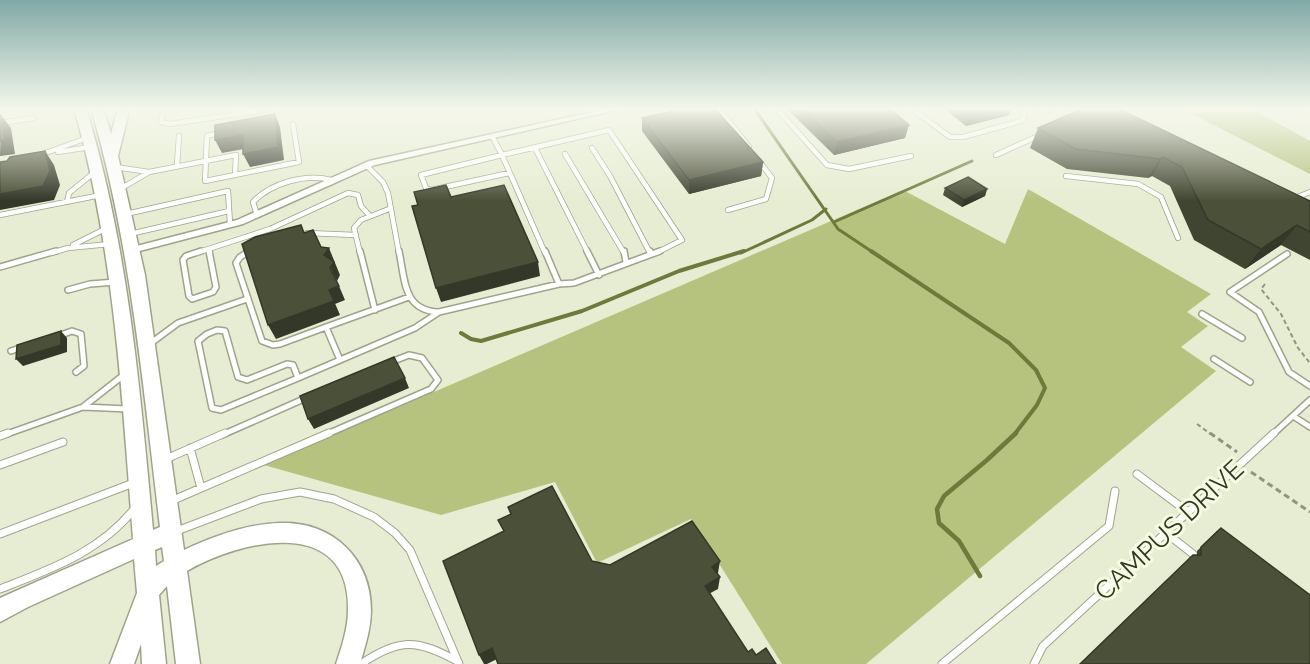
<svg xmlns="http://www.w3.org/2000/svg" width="1310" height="664" viewBox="0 0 1310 664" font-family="Raleway,sans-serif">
<rect width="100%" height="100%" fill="#e7edd2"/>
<!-- green -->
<path fill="#b5c37e" d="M1180,108H1250L1310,141V174Z
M1028,189L1211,294L1187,312L1208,326L1181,347L1216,371L866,664H782L691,519L597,563L555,482L441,515L264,465L903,190L1005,244Z"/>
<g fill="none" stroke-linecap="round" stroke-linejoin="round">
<!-- stream-far2 -->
<path stroke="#6e793c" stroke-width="3" d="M754,108L838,229L874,253
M834,222L972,161
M741,253L812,220L826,209"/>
<!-- stream-far1 -->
<path stroke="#6e793c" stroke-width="4" d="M871,251L1009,343L1036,370L1045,388L1037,405L1014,435
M461,333L471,339L481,341L582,311L679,271L744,251"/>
<!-- stream -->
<path stroke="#6e793c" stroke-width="4.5" d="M980,576L959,541L939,523L937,509L944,496L987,460L1016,433"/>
<defs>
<path id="lane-far2" d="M719,108L749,147
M776,108L827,165L849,169L911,156
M911,108L950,137H963L1021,121L1025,115L1020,108
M1047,108L1051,111L1060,108
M162,116L161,122L170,124L278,108
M0,123L34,118
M219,133L207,136L205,181L299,162L293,124
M492,136L502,155L609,130L682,240L656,253
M535,148L588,253
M592,148L610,176L650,253
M58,152L90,147
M565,154L624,253
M40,155L87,138
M996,155L1038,136
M177,165L179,136
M366,165L383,182L388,193L399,253
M115,167L149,172
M509,173L431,190L426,188L421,175L502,155L545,253
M1066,176L1138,184L1161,197L1178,238
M120,189L149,172L236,155L235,175
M1295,198L1310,192
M67,202L69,193L96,171
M728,210L766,199L772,178L758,160
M126,214L228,191L230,224
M0,215L101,195
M257,215L253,202C271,183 306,173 331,180
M307,233L356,235
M130,234L229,211
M73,245L107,228
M209,249L210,253
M51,253L68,248L110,244
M196,253L270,229L348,193L358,195L361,206L370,216
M247,253L250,251
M360,253L354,228L361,220L389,209"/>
<path id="lane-far1" d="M201,251L186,256L183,260L189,296L192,299L213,292L216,287L209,251
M250,251L240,257L236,263L262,341L273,345L280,344L326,327
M360,251L375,310
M399,251C405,280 403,311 439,312L559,284L574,283L660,251
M545,251L559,284
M587,251L599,275
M624,251L626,262
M650,251L651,254
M1287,254L1230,292L1259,312L1289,372L1310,386
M0,267L56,251
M68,290L90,284L116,282
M1202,314L1242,338
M217,330L225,331L238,377L247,380L287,364L293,365L298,378L221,410L212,408L198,341L207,334Z
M58,336L72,331L81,334L84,366L76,372
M151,343L178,323L247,299
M11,351L23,347
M1214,359L1250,382
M340,360L326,327L409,297
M125,374L83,407L128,409
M298,378L415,328L439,312
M1293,416L1310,427
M4,435L83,407
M222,435L306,398
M325,435L431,389L438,380L422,358L409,355L391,362
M1272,435L1310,400"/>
<path id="lane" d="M0,436L8,433
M190,448L201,488
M166,459L225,433
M0,465L63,442
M1137,474L1188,512
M171,501L329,433
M174,532L261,499L300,492L334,499L374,517L395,533L410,550L459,664
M1166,533L1193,554
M0,534L136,482
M0,589C51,569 100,552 135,508
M361,664C399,638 417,639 457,661
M942,664L1109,526L1115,491
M1034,664L1043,646L1274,433"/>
<path id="street" d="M610,108H625L375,165L243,224L132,253L127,250L129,248L237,220L369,161Z"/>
<path id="primary" d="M74,108H86C128,245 140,388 153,530L160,527C143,387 131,245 91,108H103L111,134L118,108H130L118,156L145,275L184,550C214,536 246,524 280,523C332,521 371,558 371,610C371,629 365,646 360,664H336C342,646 348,628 348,610C350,514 240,540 187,571L200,664H176L167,586L159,595L166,664H142L141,644L134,664H110L137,593L134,559L28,607L0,622V598L133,539C122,394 114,248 74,108ZM162,547L164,561L156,566L155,550Z"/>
</defs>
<!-- lane-far2 casing -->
<use href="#lane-far2" stroke="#9ea38a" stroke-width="6"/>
<!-- lane-far1 casing -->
<use href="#lane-far1" stroke="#9ea38a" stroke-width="8"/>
<!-- lane casing -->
<use href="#lane" stroke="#9ea38a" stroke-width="9"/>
<!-- street casing -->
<use href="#street" stroke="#9ea38a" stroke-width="3"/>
<!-- primary casing -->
<use href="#primary" stroke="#9ea38a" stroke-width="3"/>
<!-- path-far1 -->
<path stroke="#909481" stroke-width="2" stroke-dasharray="4.5 3" stroke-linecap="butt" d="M1265,284L1261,289L1281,314L1298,348L1310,363
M1197,424L1212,435"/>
<!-- path -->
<path stroke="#909481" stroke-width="3" stroke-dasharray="6 4" stroke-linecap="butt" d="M1210,433L1237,452
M1251,472L1310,512"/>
<!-- lane-far2 -->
<use href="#lane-far2" stroke="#fff" stroke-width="4.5"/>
<!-- lane-far1 -->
<use href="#lane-far1" stroke="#fff" stroke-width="5"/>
<!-- lane -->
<use href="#lane" stroke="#fff" stroke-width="7"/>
<!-- street -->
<use href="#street" fill="#fff" fill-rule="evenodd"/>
<!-- primary -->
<use href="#primary" fill="#fff" fill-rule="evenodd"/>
</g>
<!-- wall -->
<path fill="#404531" d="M786,108H889L905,138L834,155Z
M943,108H1012L1009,115L966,126Z
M1084,108L1310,201V260L1281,245L1245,269L1194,240L1170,186L1152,176L1148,178L1067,169L1030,148L1038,128Z
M642,118L763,162L761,176L689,194L642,131Z
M945,188L987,189L985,196L962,207L943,195Z
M1217,531L1310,595L1197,555V551Z"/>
<!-- shaded-wall -->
<path fill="#343828" d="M987,108H1012L1009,115L966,126L971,112Z
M275,114L280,127L284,160L250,167L243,154Z
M1,115L11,128L15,154L0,156Z
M909,125L905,138L834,155L837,142Z
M243,135L249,148L222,153L215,140Z
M45,151L54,165L60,185L54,200L0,210V194Z
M1163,157L1152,176L1148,178L1160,159Z
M763,162L761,176L689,194V180Z
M987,189L985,196L962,207L964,200Z
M1297,225L1281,245L1245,269L1261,249Z
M329,248L340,275L337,281L324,255Z
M538,262L540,276L441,302L436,288Z
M339,286L345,300L335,304L329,290Z
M334,301L340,315L276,339L268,325Z
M61,331L67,338V352L23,366L16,359Z
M405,378L409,388L314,429L308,419Z
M720,561L718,573L711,579L712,567Z
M720,577L718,589L703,597L705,586Z
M492,648L497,659L487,664H484L479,655Z"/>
<!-- building -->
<path fill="#4b5039" stroke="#343828" stroke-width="1.5" d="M686,108H714L763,162L689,180L642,118Z
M801,108H889L909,125L837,142Z
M965,108H987L971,112Z
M1084,108H1117L1310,201V232L1297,225L1261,249L1208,220L1182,167L1163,157L1160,159L1076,149L1038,128Z
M275,114L278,147L243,154V135L215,140V125Z
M0,115H1L5,140L0,141Z
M45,151L50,171L43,186L0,194V162L7,161L10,157Z
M968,177L987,189L964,200L945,188Z
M446,185L451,197L504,185L538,262L436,288L412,206L418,205L414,192Z
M301,225L304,233L313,230L321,247L329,248L324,255L334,262L330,268L339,286L329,290L334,301L268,325L242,244L255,237Z
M61,331V345L16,359L17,345Z
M394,357L405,378L308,419L300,396Z
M552,486L592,561L610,565L692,521L720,561L712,567L720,577L705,586L748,652L752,649L756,655L766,648L776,664H498L492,648L479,655L443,561L504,531L498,520L511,514L508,507Z
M1221,528L1310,595V664H1080L1193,555H1201V547Z"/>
<!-- sky -->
<linearGradient id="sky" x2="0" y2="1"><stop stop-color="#81a8a6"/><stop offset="0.54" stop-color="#f4f7eb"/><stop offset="1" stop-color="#f4f7eb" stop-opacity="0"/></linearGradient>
<rect width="1310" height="201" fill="url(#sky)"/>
<g text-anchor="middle" stroke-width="6" stroke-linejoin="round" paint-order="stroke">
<!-- near-street labels -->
<g font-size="26" fill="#33352b" stroke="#f4fbdf">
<text transform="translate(1169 530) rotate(-43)" y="9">CAMPUS DRIVE</text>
</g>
</g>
</svg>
